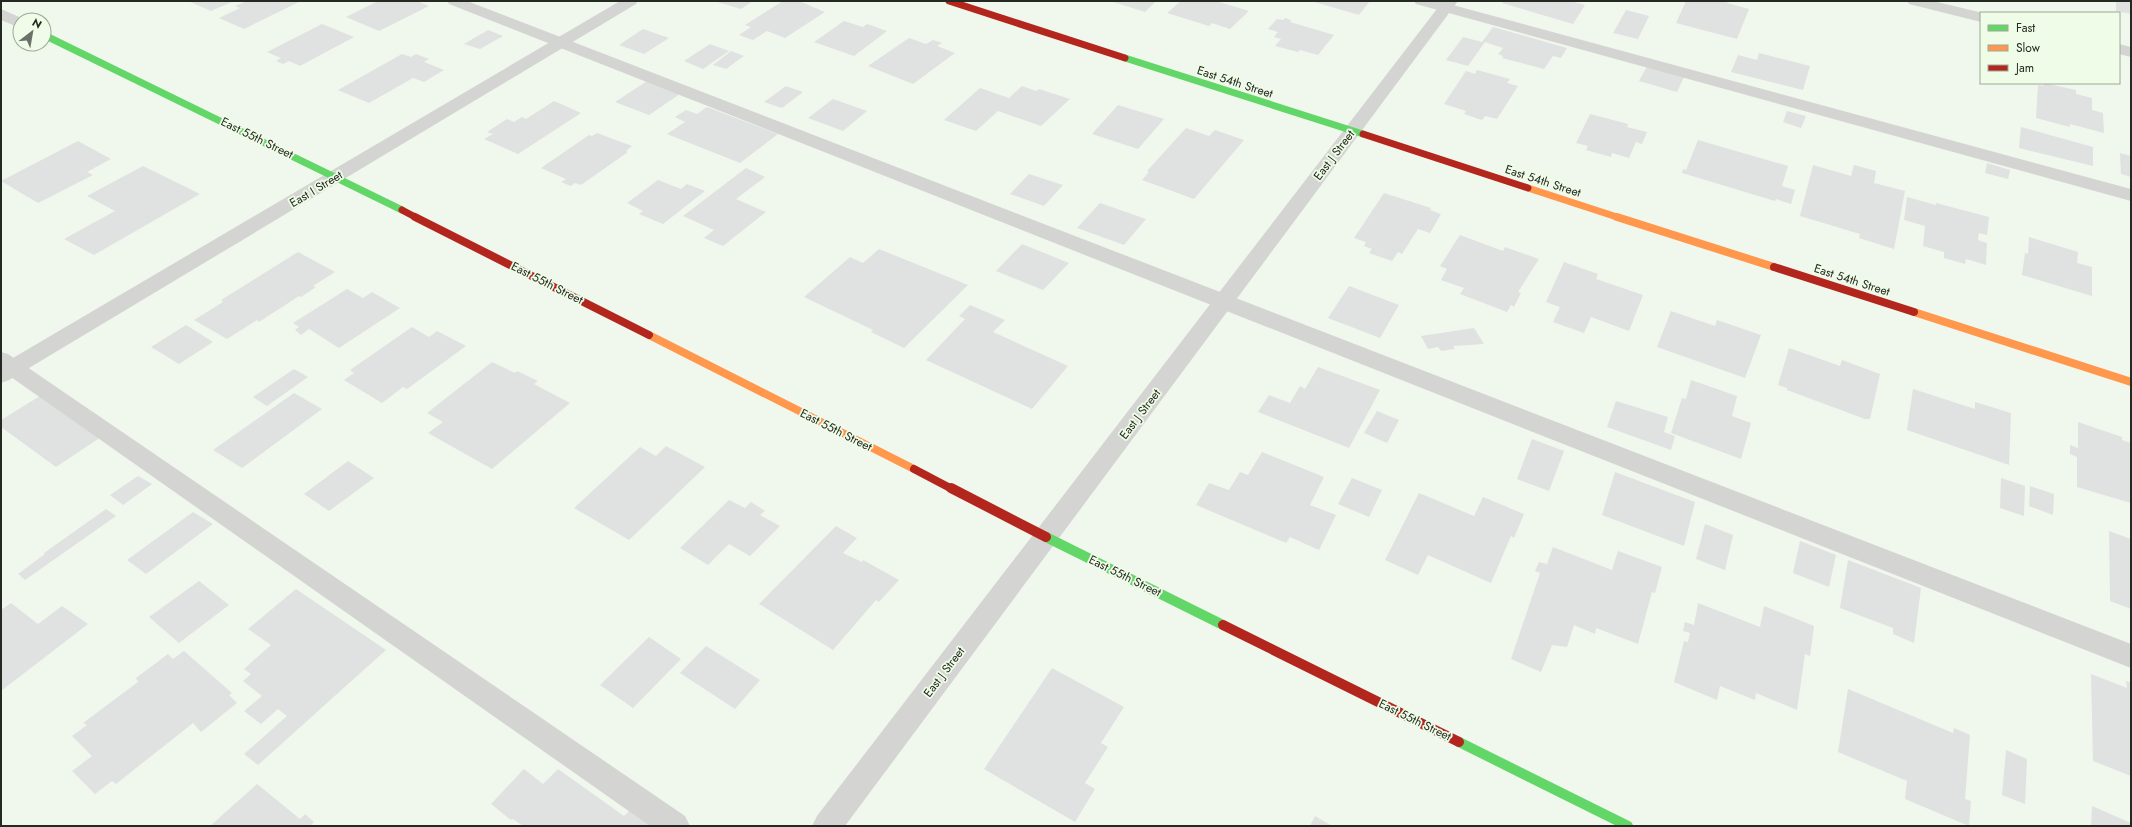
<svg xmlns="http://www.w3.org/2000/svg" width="2132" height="827" viewBox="0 0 2132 827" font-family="Jost,sans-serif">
<rect width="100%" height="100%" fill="#f0f7ec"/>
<!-- building -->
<path fill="#e0e2e2" d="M188,1H234L211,11Z
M247,1H301L244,29L219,18L240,8L235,6Z
M378,1H417L429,6L379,31L346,17Z
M714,1H753L741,9Z
M783,1H799L825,12L785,38L767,31L753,40L739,35L751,27L745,25Z
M1110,1H1156L1145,12Z
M1181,1H1216L1249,11L1230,29L1212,23L1209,26L1167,13Z
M1311,1H1370L1359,15Z
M1504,1H1570L1585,5L1573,24L1502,3Z
M1686,1H1728L1727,3L1749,9L1737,39L1676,23Z
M2116,1H2131V14L2116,11Z
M1626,10L1649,16L1638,39L1613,33Z
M1285,18L1291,20L1290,22L1334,35L1318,55L1300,50L1298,52L1275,46L1281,39L1274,37L1278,32L1268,29L1277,19L1283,20Z
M844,21L863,27L867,24L887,31L854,56L814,42Z
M322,24L354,37L300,66L289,61L283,64L276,61L281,58L267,52Z
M1493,27L1567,48L1561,58L1553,56L1544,69L1502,58L1503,56L1498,54L1503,48L1485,42L1468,66L1446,60L1463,37L1482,42Z
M643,29L669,38L644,54L619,45Z
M488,30L503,36L480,49L464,44Z
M909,38L926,44L933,40L942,43L937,46L955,53L913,84L868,66Z
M710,44L729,51L703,69L684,61Z
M731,51L744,56L726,69L713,65Z
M1759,53L1810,66L1803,90L1731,72L1738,55L1757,60Z
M402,54L411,57L416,54L429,59L424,62L444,70L424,82L413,78L369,103L338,90Z
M1647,66L1684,77L1677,92L1639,81Z
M1477,70L1510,79L1507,83L1518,86L1497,119L1485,116L1482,120L1464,114L1466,111L1444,104L1466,71L1475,74Z
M647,81L680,94L649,115L615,102Z
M2044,83L2076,90V94L2092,98V110L2103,113L2104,133L2070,124V127L2036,118L2038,85L2043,86Z
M786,86L803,92L782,108L764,102Z
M1022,86L1036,91L1039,89L1070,99L1041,126L998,111L976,131L944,120L980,88L1009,98Z
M833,99L867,111L843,131L808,118Z
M554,101L581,113L518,154L484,139L493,134L487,132L507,119L514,122L522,117L526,119Z
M1118,105L1164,119L1138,149L1092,134Z
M707,107L778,134L740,163L667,134L685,122L675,117L686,110L697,114Z
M1787,111L1806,116L1801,128L1783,122Z
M1590,114L1628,124L1627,127L1647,132L1642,144L1636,142L1629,158L1612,153L1611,157L1586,150L1588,146L1576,143Z
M2021,127L2093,147V166L2019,148Z
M1186,128L1209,136L1215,130L1244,140L1194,199L1142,180L1149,172L1147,171Z
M597,133L632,146L626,151L628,152L581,185L575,183L571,186L561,182L566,179L541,168L589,135L592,136Z
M1698,140L1788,166L1782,186L1795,190L1791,204L1776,199L1775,201L1682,173L1683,169L1686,170Z
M78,141L111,159L87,172L93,175L38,203L1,181Z
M2120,153L2131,156V177L2121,174Z
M1987,163L2010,170L2008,179L1985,173Z
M1813,165L1851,176L1854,165L1876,171L1874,183L1905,191L1894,249L1859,238L1860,234L1800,216Z
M143,166L200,194L94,255L64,239L115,211L87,196Z
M746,168L765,177L736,199L766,212L723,246L704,238L714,230L683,216Z
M1029,174L1063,185L1044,206L1010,194Z
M658,180L681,189L687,184L705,191L663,224L639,214L643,211L627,203Z
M1384,193L1431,208L1430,210L1441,214L1430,233L1418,229L1402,254L1398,252L1392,261L1369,253L1372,249L1364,246L1366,242L1354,238Z
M1907,197L1936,205V203L1989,217L1987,235L1979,233L1978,240L1987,243L1986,265L1966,259L1965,264L1944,258V252L1923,246L1925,226L1904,220Z
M1100,203L1146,219L1124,245L1077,228Z
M1460,235L1503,251L1505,247L1539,259L1518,292L1521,293L1514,307L1511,305L1507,312L1460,294L1464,288L1441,280L1447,269L1440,266Z
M2029,237L2078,252L2077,263L2092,267V296L2022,275L2025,253L2028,254Z
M1022,244L1069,263L1043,290L996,271Z
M879,249L968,285L904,348L871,332L873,330L804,297L850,257L863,263Z
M298,252L335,272L313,286L316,287L301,297L299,296L259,322L257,320L227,339L194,320L223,302L221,300Z
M1564,262L1598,274L1596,279L1643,295L1629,331L1591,317L1584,333L1553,322L1560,307L1546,302Z
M1349,286L1399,305L1380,338L1328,318Z
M347,289L363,298L372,292L400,308L339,348L309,329L301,335L295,330L299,327L293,323Z
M970,305L1005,320L993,332L1068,366L1032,409L926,360L965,319L959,316Z
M1671,311L1715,326L1717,320L1761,335L1745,378L1657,347Z
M186,325L213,342L179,364L151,347Z
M412,327L429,337L437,331L466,346L407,389L403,387L382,403L344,380L354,373L350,370Z
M1474,328L1484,344L1453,346L1455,349L1441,351L1438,347L1428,349L1421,336Z
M1789,348L1840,366L1842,360L1880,374L1870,419H1865L1787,390V388L1778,385Z
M492,362L515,373L517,371L538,381L534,384L570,403L492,469L428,433L443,422L427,413Z
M1318,367L1380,390L1349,448L1258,412L1269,395L1290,403L1300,386L1305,389Z
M294,369L308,377L267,406L253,397Z
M1691,380L1737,396L1732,416L1751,423L1741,459L1671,433L1682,398L1686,399Z
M1913,389L1975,409V402L2011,413L2009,465L1907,430Z
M294,393L322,409L242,468L213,450Z
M40,396L101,437L56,467L1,427V420Z
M1616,401L1668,417L1664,432L1675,436L1671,450L1607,427Z
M1377,411L1399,420L1387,443L1364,433Z
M2078,422L2122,437V440L2131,443V503L2077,487V457L2070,454V445L2078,448Z
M1532,439L1564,451L1549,491L1517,479Z
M666,446L705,467L629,540L574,508L640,447L656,456Z
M1262,452L1324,477L1310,505L1336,515L1319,550L1290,537L1286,543L1196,505L1209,483L1229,490L1240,472L1248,475Z
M348,461L374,478L329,511L304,494Z
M1615,472L1695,502L1684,546L1602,515Z
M138,476L152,484L123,505L110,495Z
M1352,478L1382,490L1369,517L1338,504Z
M2001,478L2025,486L2024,516L2000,508Z
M2030,486L2054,494L2053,515L2029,506Z
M1419,493L1474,516L1483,497L1524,514L1514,538L1511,536L1491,583L1428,555L1418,575L1385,560Z
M729,500L745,508L751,502L765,511L760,515L780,526L750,556L729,544L708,565L680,548Z
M106,509L116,516L25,580L18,574L45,554L44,553Z
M193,512L213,524L146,574L127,560Z
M1705,524L1733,535L1725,570L1696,559Z
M836,526L857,538L843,553L862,562L863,560L899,580L879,602L876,600L833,650L759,604Z
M2109,531L2131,539V609L2110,601Z
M1800,541L1836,555L1829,587L1793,573Z
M1553,547L1612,570L1618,551L1662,567L1655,593L1652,592L1638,644L1596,628L1595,634L1574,625L1567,647L1552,645L1541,672L1511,659L1540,573L1535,571L1539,562L1547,564Z
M1848,560L1921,588L1914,643L1893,634V628L1840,608Z
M199,581L229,605L179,643L149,617Z
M296,589L386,650L258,765L244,754L287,716L278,709L261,724L244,711L262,696L243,681L251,674L244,669L271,645L248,629Z
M11,603L38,624L62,606L88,624L1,691V610Z
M1698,603L1760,627L1764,606L1814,626L1810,656L1805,654L1797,710L1756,693L1755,700L1720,686L1717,700L1674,682L1684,641L1688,642L1690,633L1683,631L1685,622L1694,625Z
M649,637L681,659L633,708L600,685Z
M706,646L760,680L735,709L680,673Z
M184,651L232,693L229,695L237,703L201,732L193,723L116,784L112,781L95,794L72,771L92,756L72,736L87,725L83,723L138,682L136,678L168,654L173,659Z
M1052,668L1124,707L1101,743L1108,747L1085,783L1095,789L1075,822L984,769Z
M2091,674L2127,688L2126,681L2131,683V776L2093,761Z
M1848,689L1953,733L1954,728L1970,735L1965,799L1971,801L1969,826L1905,799L1907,781L1838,752Z
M2006,750L2027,759L2025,804L2002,795Z
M524,769L543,784L558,769L624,816L629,811L651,826H523L513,819L511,820L491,804Z
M257,784L300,819L305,814L314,822L310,826H210Z
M2092,806L2131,823V826H2091Z
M1315,816L1332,826H1310Z"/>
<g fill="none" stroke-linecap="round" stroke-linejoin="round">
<!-- lane -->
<path fill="#d4d5d3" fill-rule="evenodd" d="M447,1H467L2131,644V668L449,4Z
M1414,1H1438L2131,189V201L1416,4Z
M1,352L8,354L685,816L690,826H650L1,370Z"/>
<!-- street -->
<path fill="#d4d5d3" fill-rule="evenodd" d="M620,1H638L636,4L9,380L1,383V365Z
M1443,1H1458L845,826H812L817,816Z
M1907,1H1933L1983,13H1981V22L1909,4Z
M1,9L26,20H20V28L1,20Z
M2119,44L2131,47V57L2119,54Z"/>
<!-- fast-far1 -->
<path stroke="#63d668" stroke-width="7" d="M44,35L402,210
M1125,58L1363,134"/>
<!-- fast -->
<path stroke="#63d668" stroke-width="10" d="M1046,537L1223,625
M1459,742L1628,826"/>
<!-- slow-far1 -->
<path stroke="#ff974d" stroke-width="7" d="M1528,188L1620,218"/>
<!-- slow -->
<path stroke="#ff974d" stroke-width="8" d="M1617,217L1774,267
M1914,312L2131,382
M649,335L914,469"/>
<!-- jam-far2 -->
<path stroke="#b3261e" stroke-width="7" d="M949,1L1125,58
M1363,134L1528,188
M402,210L417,218"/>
<!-- jam-far1 -->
<path stroke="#b3261e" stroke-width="8" d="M415,217L649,335
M1774,267L1914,312
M914,469L952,489"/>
<!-- jam -->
<path stroke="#b3261e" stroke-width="10" d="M951,488L1046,537
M1223,625L1459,742"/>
</g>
<g text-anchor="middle" stroke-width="3.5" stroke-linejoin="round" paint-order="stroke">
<!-- street labels -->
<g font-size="12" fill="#242921" stroke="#effce7">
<text transform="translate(1235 82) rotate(18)" y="4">East 54th Street</text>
<text transform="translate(257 138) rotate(26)" y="4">East 55th Street</text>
<text transform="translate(1334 155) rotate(-53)" y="4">East J Street</text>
<text transform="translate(1543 181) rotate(18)" y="4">East 54th Street</text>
<text transform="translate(316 189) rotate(-31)" y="4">East I Street</text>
<text transform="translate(1852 280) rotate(18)" y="4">East 54th Street</text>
<text transform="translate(547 283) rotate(27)" y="4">East 55th Street</text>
<text transform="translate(1140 414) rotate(-53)" y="4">East J Street</text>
<text transform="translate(836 430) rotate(27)" y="4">East 55th Street</text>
<text transform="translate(1125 576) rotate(26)" y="4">East 55th Street</text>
<text transform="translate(944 672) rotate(-53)" y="4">East J Street</text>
<text transform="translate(1415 720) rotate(26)" y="4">East 55th Street</text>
</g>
</g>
<!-- border -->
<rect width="2132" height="827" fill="none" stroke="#242921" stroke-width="4"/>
<!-- legend -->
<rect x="1980" y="12" width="140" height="72" fill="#effce7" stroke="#9ea898"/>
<rect x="1988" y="25" width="20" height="6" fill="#63d668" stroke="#9ea898"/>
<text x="2016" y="32" font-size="12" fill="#242921">Fast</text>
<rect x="1988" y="45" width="20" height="6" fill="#ff974d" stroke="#9ea898"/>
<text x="2016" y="52" font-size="12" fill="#242921">Slow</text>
<rect x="1988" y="65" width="20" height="6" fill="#b3261e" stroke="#9ea898"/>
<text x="2016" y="72" font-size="12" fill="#242921">Jam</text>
<!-- north arrow -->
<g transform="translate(32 32) rotate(31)"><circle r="19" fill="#effce7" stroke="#9ea898"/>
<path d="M0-3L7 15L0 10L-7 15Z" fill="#6b7168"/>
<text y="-6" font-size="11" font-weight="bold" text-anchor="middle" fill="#242921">N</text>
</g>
</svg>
